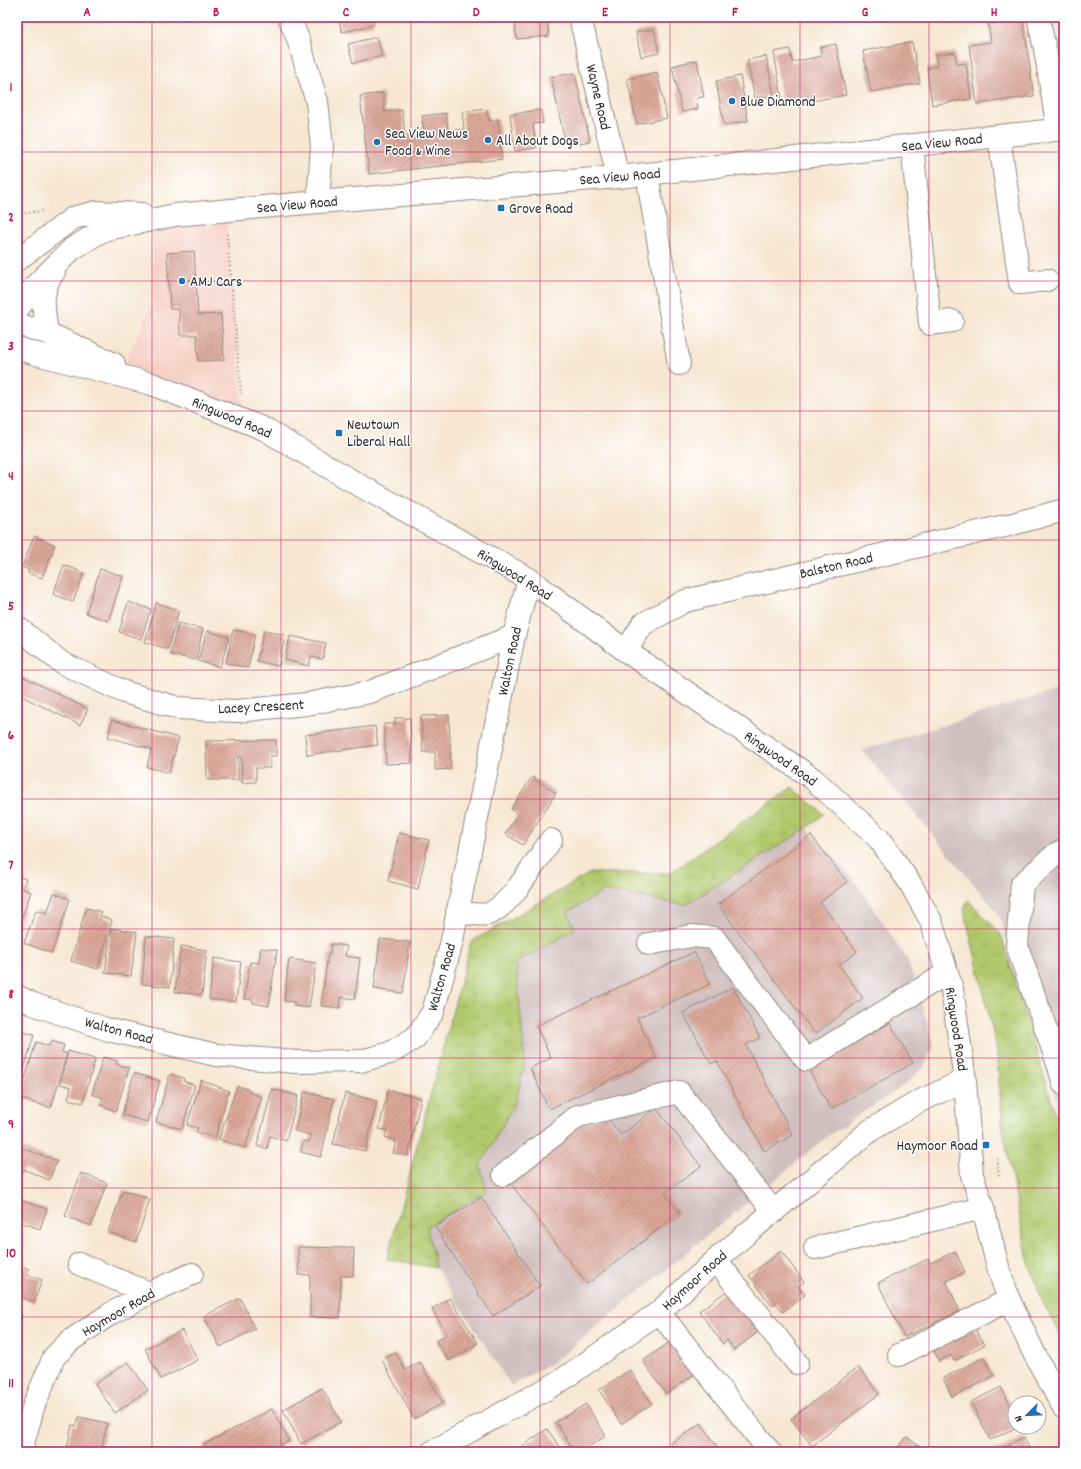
<svg xmlns="http://www.w3.org/2000/svg" width="1081" height="1469" viewBox="0 0 1081 1469" font-family="Dekko,sans-serif">
<defs>
<pattern id="grass-tufts" width="24" height="20" patternUnits="userSpaceOnUse"><rect width="24" height="20" fill="#b1c86c"/><path d="M3 7l-1-3M5 7V3M7 7l1-3M15 17l-1-3M17 17v-4M19 17l1-3" fill="none" stroke="#98ac5e"/></pattern>
<pattern id="building-hatch" width="6" height="6" patternUnits="userSpaceOnUse"><rect width="6" height="6" fill="#dca79a"/><path d="M-1 1l2-2M0 6l6-6M5 7l2-2" fill="none" stroke="#b3887e"/></pattern>
</defs>
<rect width="100%" height="100%" fill="#fff"/>
<filter id="ink" filterUnits="userSpaceOnUse"><feTurbulence type="fractalNoise" baseFrequency=".025" numOctaves="2"/><feDisplacementMap in="SourceGraphic" scale="8" xChannelSelector="R" yChannelSelector="G"/><feConvolveMatrix kernelMatrix="1 2 1 2 8 2 1 2 1" color-interpolation-filters="sRGB"/></filter>
<filter id="wash" filterUnits="userSpaceOnUse"><feTurbulence type="fractalNoise" baseFrequency=".012" numOctaves="4" result="noise"/><feDisplacementMap in="SourceGraphic" scale="16" xChannelSelector="R" yChannelSelector="G"/><feGaussianBlur stdDeviation="0.9" result="paint"/><feColorMatrix in="noise" values="0 0 0 0 0 0 0 0 0 0 0 0 0 0 0 0 0 1.4 0 .05"/><feComposite in="paint" operator="in"/></filter>
<g filter="url(#wash)">
<rect width="100%" height="100%" fill="#f7e7d2"/>
<!-- built -->
<path fill="#f6d1c5" d="M225,211L243,407L244,421L122,367L153,304V220Z"/>
<!-- industrial -->
<path fill="#d1bfbf" d="M1064,688V1121L998,913L862,750Z
M807,828L858,885L908,961L934,1044L924,1067L907,1083L828,1136L555,1361L511,1386L436,1268L426,1227L487,1191L480,1166L516,1101L525,1063L516,963L575,929L568,912L604,891L685,905Z"/>
<!-- grass -->
<path fill="url(#grass-tufts)" stroke="#6e7a4c" d="M792,787L824,814L807,828L685,905L605,891L568,912L575,929L516,963L525,1063L516,1101L480,1166L487,1191L427,1227L436,1268L387,1259L471,942L590,873H670Z
M968,900L1001,934L1064,1143V1340L1043,1303L1028,1260L1003,1130L996,1045L964,909Z"/>
<g id="blocks">
<!-- building -->
<path fill="url(#building-hatch)" d="M338,17H372L374,25L342,32Z
M514,17H547L549,36L517,39Z
M627,17H652V18L629,23Z
M1023,19L1034,96L977,104L969,45L991,42L988,24Z
M654,29L659,53L641,57L636,32Z
M377,37L382,56L353,63L348,44Z
M912,42L920,83L871,92L863,51Z
M836,44L846,95L783,106L774,52L790,49L792,62L822,56L820,47Z
M955,52L957,64L966,63L971,99L932,105L927,68L937,66L935,55Z
M766,56L774,95L755,98L747,60Z
M697,60L704,97L697,98L698,109L682,112L672,66Z
M657,72L667,118L637,124L627,79Z
M575,73L590,141L566,146L551,77Z
M740,76L748,121L724,125L716,81Z
M383,93L385,112L402,110L405,135L424,133L422,116L446,113L448,131L464,129L462,112L487,109L489,121L498,119L502,159L369,174L360,96Z
M541,110L543,123L533,124L536,148L515,151L510,114Z
M194,251L198,315L221,314L224,360L198,361L197,335H180L179,309H170L167,253Z
M34,536L55,545L42,578L28,573L29,570L22,567Z
M64,565L84,573L73,602L53,594Z
M100,569L123,576L108,621L86,613Z
M128,602L151,609L141,639L119,632Z
M156,603L179,610L168,649L145,642Z
M178,623L203,629L196,660L170,654Z
M233,630L255,634L248,668L226,663Z
M264,630L285,635L279,666L257,661Z
M207,631L229,637L220,667L198,661Z
M290,636L326,643L323,659L311,657L309,666L285,660Z
M24,677L88,709L80,725L17,694V691Z
M449,715L451,769L435,770V752H423L421,716Z
M395,718H410L412,763L386,764L384,724H395Z
M112,720L179,738L169,773L147,767L151,749L108,737Z
M375,726L378,745L307,755L305,735Z
M276,740V756H270V768H256V782L242,783L241,757H238V780H207L206,741Z
M532,777L556,793L523,845L505,834L518,814L511,809Z
M399,833L429,840L418,889L388,881Z
M811,835L847,882L820,902L857,952L839,965L863,998L815,1034L718,904Z
M17,876L26,879L23,889L31,892L17,931Z
M54,893L70,899L52,953L24,943L36,910L47,913Z
M86,908L102,912L100,916L112,920L98,969L71,961Z
M111,928L137,932L131,976L105,973Z
M146,936L174,939L170,987L142,984Z
M380,939L410,942L403,993L374,989Z
M331,944L347,946L345,956L360,958L355,999L341,997L340,1008L321,1006L328,954L330,955Z
M181,946L207,950L202,995L175,992Z
M261,948L277,950L269,1006L253,1003V1000L244,999L250,962L259,963Z
M694,952L710,984L637,1018L656,1058L549,1109L530,1068L551,1058L536,1026Z
M214,958L241,962L236,1002L209,999Z
M289,959L316,963L309,1008L294,1006V1002L284,1001Z
M733,987L760,1038L746,1045L793,1135L764,1151L717,1061L711,1064L683,1013Z
M890,1023L913,1063L831,1109L809,1070Z
M17,1030L34,1035L21,1080L17,1079Z
M51,1041L64,1045L62,1052L67,1054L51,1108L19,1098L36,1042L49,1046Z
M68,1051L95,1059L83,1103L68,1099L71,1087L60,1084Z
M103,1057L117,1061L116,1064L129,1068L116,1111L100,1105L103,1098L92,1094Z
M134,1073L160,1081L148,1122L122,1115Z
M170,1074L184,1078L183,1081L195,1085L182,1129L156,1122Z
M201,1080L229,1091L215,1138L196,1132L198,1128L187,1125Z
M237,1086L250,1090L249,1092L262,1097L245,1148L219,1139Z
M272,1089L298,1096L286,1141L270,1136L267,1149L257,1146Z
M388,1090L421,1098L408,1156L393,1153L396,1140L385,1137L387,1130L379,1129Z
M304,1092L334,1099L321,1157L301,1152L303,1141L309,1142L311,1135L295,1131Z
M345,1093L377,1101L365,1151L333,1144Z
M656,1108L701,1166L665,1193L680,1213L587,1284L508,1180L579,1126L606,1116L621,1135Z
M17,1146L57,1161L49,1180L23,1169L17,1183Z
M81,1173L107,1183L91,1226L65,1216Z
M123,1190L150,1199L136,1242L108,1232Z
M481,1197L540,1286L493,1316L435,1227Z
M17,1199L47,1209L40,1229L17,1221Z
M298,1247L354,1248L353,1276H341L340,1318L310,1317V1275H299Z
M781,1251L804,1282L798,1286L805,1295L783,1312L776,1303L772,1306L749,1275Z
M955,1251L965,1272L946,1281L960,1311L904,1337L878,1283L928,1259L930,1263Z
M17,1264L29,1269L27,1275L42,1280L34,1302L17,1296Z
M731,1288L755,1320L750,1324L757,1333L734,1350L727,1340L723,1344L699,1311Z
M240,1298L255,1329L220,1347L204,1316Z
M450,1298L478,1343L449,1361L436,1341L447,1334L432,1309Z
M17,1313L22,1315L17,1330Z
M974,1327L984,1345L954,1361L951,1355L939,1361L933,1349Z
M182,1330L198,1360L161,1379L145,1349Z
M671,1341L695,1374L666,1394L643,1361Z
M396,1353L405,1370L420,1362L443,1403L414,1419L382,1360Z
M984,1357L994,1376L952,1397L943,1378Z
M128,1362L148,1390L115,1413L95,1384Z
M858,1367L879,1394L812,1446L791,1419Z
M630,1370L652,1404L621,1424L599,1390Z
M1001,1387L1015,1415V1428L990,1440L971,1402Z
M322,1388L341,1422L301,1444L283,1410Z
M586,1404L606,1436L580,1452H574L556,1422Z
M272,1409L289,1441L268,1452H207L203,1445Z
M79,1417L107,1423L101,1452H66L72,1425L76,1426Z
M701,1423L721,1452H676L670,1444Z
M547,1429L562,1450L559,1452H522L519,1448Z
M907,1437L920,1447L916,1452H894Z
M1024,1437L1031,1452H993Z"/>
</g>
</g>
<g filter="url(#ink)">
<use href="#blocks" fill-opacity="0" stroke="#91897e" stroke-width="1"/>
<g fill="none" stroke-linecap="round" stroke-linejoin="round">
<defs>
<path id="minor" d="M289,17L298,39L317,102L322,146L318,202
M580,17L618,177
M1038,17L1045,49L1058,130
M999,136L1020,283L1047,280
M912,145L930,324L952,321
M647,174L679,364
M17,627L62,663L124,692L178,708L237,711L307,704L370,692L514,636
M626,651L643,624L685,601L1009,525L1064,510
M1064,850L1056,854L1022,884L1017,946L1059,1067L1064,1084
M457,912C466,913 479,916 488,914C510,907 537,859 551,840
M649,944L691,936L714,938L806,1060L947,973
M17,996L33,1004L109,1030L216,1055L296,1062L361,1061L390,1053L415,1038L433,1012L451,945L514,636L529,579
M504,1175L578,1116L679,1092L774,1212
M815,1248L983,1208
M716,1260L797,1363
M79,1264L149,1293
M659,1312L770,1452
M899,1355L1009,1300
M23,1452V1443L34,1405L54,1357L70,1341L110,1314L149,1293L192,1274
M432,1452L559,1382L659,1312L725,1252L871,1130L918,1102L965,1080"/>
<path id="major" d="M17,260L73,218L97,212L142,214
M17,310L34,287L72,249L103,230L175,215L318,202L618,177L1064,129
M17,324L47,333L114,364
M47,333C44,311 39,290 54,272
M17,348L33,353L152,384L264,429L359,485L529,579L626,651L812,778L879,839L910,883L931,921L952,989L965,1080L972,1175L983,1208L998,1267L1009,1300L1035,1355L1064,1408"/>
</defs>
<!-- minor casing -->
<use href="#minor" stroke="#91897e" stroke-width="24"/>
<!-- major casing -->
<use href="#major" stroke="#91897e" stroke-width="24"/>
<!-- path -->
<path stroke="#91897e" stroke-width="2.5" stroke-dasharray="1 3" stroke-linecap="butt" d="M17,214L42,211
M227,234L241,394
M997,1159L999,1176"/>
<!-- minor -->
<use href="#minor" stroke="#fff" stroke-width="22"/>
<!-- major -->
<use href="#major" stroke="#fff" stroke-width="22"/>
</g>
</g>
<!-- grid -->
<path fill="none" stroke="#c2185b" stroke-width="1" stroke-opacity="0.55" d="M152,17V1452M281,17V1452M411,17V1452M540,17V1452M670,17V1452M800,17V1452M929,17V1452M17,152H1064M17,281H1064M17,411H1064M17,540H1064M17,670H1064M17,799H1064M17,929H1064M17,1058H1064M17,1188H1064M17,1317H1064"/>
<!-- markers -->
<g fill="#1f6fb2" stroke="#fff" stroke-width="1.5">
<circle cx="732" cy="101" r="4"/>
<circle cx="488" cy="140" r="4"/>
<circle cx="377" cy="142" r="4"/>
<rect x="497" y="204" width="8" height="8" rx="2"/>
<circle cx="182" cy="281" r="4"/>
<rect x="335" y="429" width="8" height="8" rx="2"/>
<rect x="982" y="1141" width="8" height="8" rx="2"/>
</g>
<g text-anchor="middle" stroke-width="3" stroke-linejoin="round" paint-order="stroke">
<!-- street labels -->
<g font-size="15" fill="#2b2b2b" stroke="#fff">
<text transform="translate(599 97) rotate(77)" y="5">Wayne Road</text>
<text transform="translate(942 142) rotate(-6)" y="5">Sea View Road</text>
<text transform="translate(620 176) rotate(-5)" y="5">Sea View Road</text>
<text transform="translate(297 204) rotate(-5)" y="5">Sea View Road</text>
<text transform="translate(232 417) rotate(23)" y="5">Ringwood Road</text>
<text transform="translate(836 565) rotate(-13)" y="5">Balston Road</text>
<text transform="translate(515 574) rotate(32)" y="5">Ringwood Road</text>
<text transform="translate(509 661) rotate(-78)" y="5">Walton Road</text>
<text transform="translate(261 706) rotate(-3)" y="5">Lacey Crescent</text>
<text transform="translate(781 758) rotate(35)" y="5">Ringwood Road</text>
<text transform="translate(441 977) rotate(-74)" y="5">Walton Road</text>
<text transform="translate(957 1029) rotate(81)" y="5">Ringwood Road</text>
<text transform="translate(119 1030) rotate(15)" y="5">Walton Road</text>
<text transform="translate(694 1280) rotate(-42)" y="5">Haymoor Road</text>
<text transform="translate(118 1312) rotate(-30)" y="5">Haymoor Road</text>
</g>
<!-- poi labels -->
<g font-size="15" fill="#2b2b2b" stroke="#fff" text-anchor="start">
<text x="740" y="106">Blue Diamond</text>
<text x="385" y="138">Sea View News<tspan x="385" dy="17">Food &amp; Wine</tspan></text>
<text x="496" y="145">All About Dogs</text>
<text x="509" y="213">Grove Road</text>
<text x="190" y="286">AMJ Cars</text>
<text x="347" y="429">Newtown<tspan x="347" dy="17">Liberal Hall</tspan></text>
<text x="978" y="1150" text-anchor="end">Haymoor Road</text>
</g>
</g>
<!-- margin -->
<rect width="1081" height="1469" fill="none" stroke="#fff" stroke-width="44"/>
<!-- north arrow -->
<g transform="translate(1027 1415) rotate(246)"><circle r="19" fill="#ffffff" stroke="#aaaaaa"/>
<path d="M0-3L7 15L0 10L-7 15Z" fill="#1f6fb2"/>
<text y="-6" font-size="11" font-weight="bold" text-anchor="middle" fill="#2b2b2b">N</text>
</g>
<rect x="22" y="22" width="1037" height="1425" fill="none" stroke="#c2185b" stroke-width="1.5"/>
<g font-size="13" text-anchor="middle" font-weight="bold" fill="#c2185b">
<text x="87" y="16">A</text>
<text x="216" y="16">B</text>
<text x="346" y="16">C</text>
<text x="476" y="16">D</text>
<text x="605" y="16">E</text>
<text x="735" y="16">F</text>
<text x="865" y="16">G</text>
<text x="994" y="16">H</text>
<text x="11" y="91">1</text>
<text x="11" y="221">2</text>
<text x="11" y="350">3</text>
<text x="11" y="480">4</text>
<text x="11" y="610">5</text>
<text x="11" y="739">6</text>
<text x="11" y="869">7</text>
<text x="11" y="998">8</text>
<text x="11" y="1128">9</text>
<text x="11" y="1257">10</text>
<text x="11" y="1387">11</text>
</g>
</svg>
